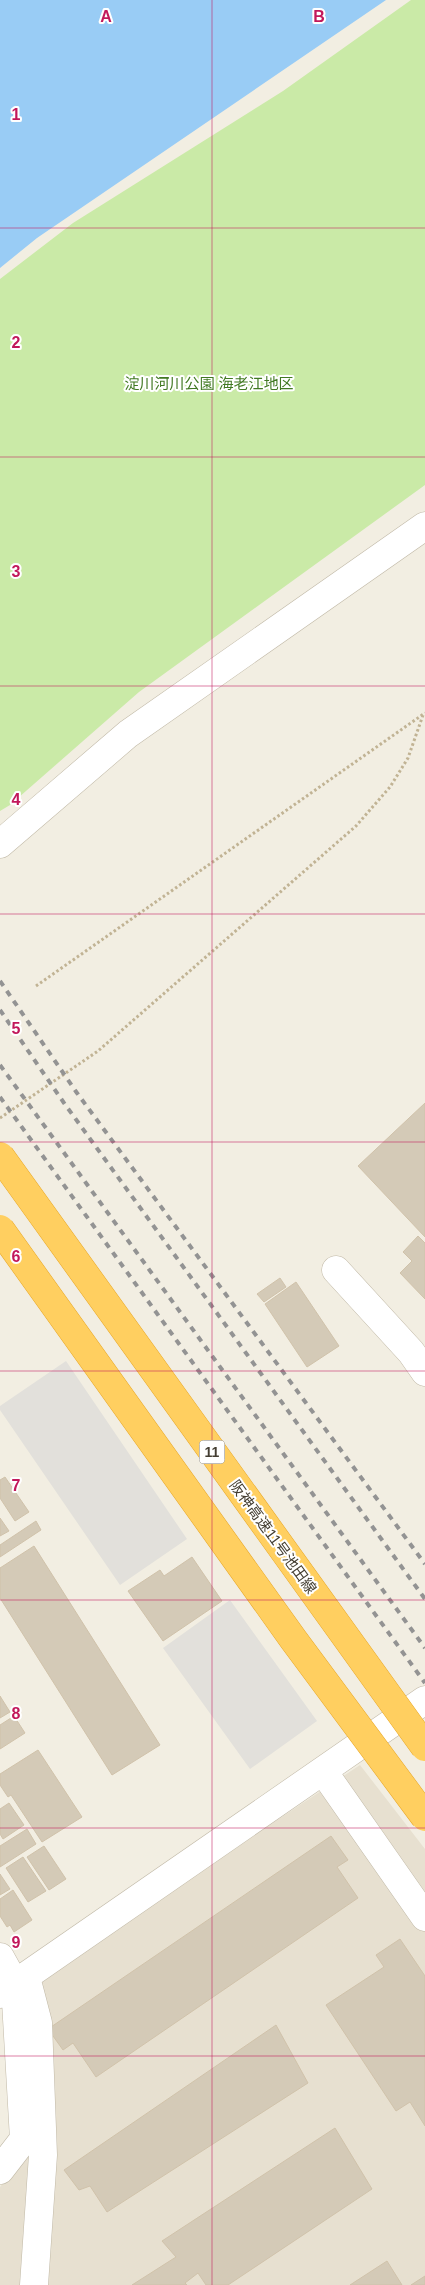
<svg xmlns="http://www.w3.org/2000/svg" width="425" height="2285" viewBox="0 0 425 2285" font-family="Helvetica,'Noto Sans JP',sans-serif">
<rect width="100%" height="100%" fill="#f2eee2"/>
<!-- residential -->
<path fill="#e7e0d0" d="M360,1765L425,1849V2285H0V2187L32,2141L25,1988Z"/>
<!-- green -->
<path fill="#caeaa7" d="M411,0H425V485L139,692L10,805L0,811V279L73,223L283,91Z"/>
<!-- parking -->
<path fill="#e2e0db" d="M66,1361L187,1539L120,1585L0,1410V1406Z
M230,1600L317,1721L250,1769L163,1648Z"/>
<!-- water -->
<path fill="#99ccf5" d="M0,0H386L37,238L0,268Z"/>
<!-- building -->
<path fill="#d4cab7" stroke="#d0c2aa" d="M425,1103V1237L358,1166Z
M418,1236L425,1243V1299L400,1273L412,1261L403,1252Z
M280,1278L286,1287L264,1302L257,1294Z
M296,1282L339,1346L307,1367L265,1304Z
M5,1477L29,1512L15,1521L0,1498V1480Z
M0,1518L9,1531L0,1536Z
M36,1521L41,1530L0,1557V1545Z
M34,1546L160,1745L112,1775L0,1598V1568Z
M192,1557L222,1601L163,1641L128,1591L160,1570L164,1576Z
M0,1696L10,1712L0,1718Z
M14,1716L25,1733L0,1749V1725Z
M38,1750L82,1817L42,1842L11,1795L8,1797L0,1785V1774Z
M9,1803L24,1825L3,1839L0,1834V1809Z
M27,1829L36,1844L0,1867V1846Z
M331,1836L348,1860L337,1867L358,1898L96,2077L73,2043L63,2050L48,2029Z
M44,1846L66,1879L49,1890L27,1857Z
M23,1857L46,1891L28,1902L6,1868Z
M0,1874L10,1889L0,1895Z
M13,1890L32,1920L14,1932L10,1925L7,1927L0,1916V1899Z
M400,1939L425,1976V2126L410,2102L396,2111L326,2005L384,1967L376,1955Z
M276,2025L308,2083L107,2212L90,2186L79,2190L64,2170Z
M335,2128L372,2189L228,2285H206L198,2273L185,2283L187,2285H132L176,2257L162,2241Z
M387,2261L402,2285H350Z
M425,2276V2285H411Z"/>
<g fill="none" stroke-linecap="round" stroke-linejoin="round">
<defs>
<path id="minor" d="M0,844L128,734L425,526
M336,1270L411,1352L425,1372
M323,1771L425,1917
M0,1957L15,1984L24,2139L0,2170
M26,1977L38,2023L43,2155L34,2285
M0,1994L425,1700"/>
</defs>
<!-- minor casing -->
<use href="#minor" stroke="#c1b9a7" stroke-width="29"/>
<!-- path -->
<path stroke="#c1b394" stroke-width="3" stroke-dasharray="2.5 2.5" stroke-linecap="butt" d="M36,986L425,713
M0,1118L98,1051L356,826L390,787L408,758L423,715"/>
<!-- minor -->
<use href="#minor" stroke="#fff" stroke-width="28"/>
<!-- rail -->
<path stroke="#939393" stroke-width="4" stroke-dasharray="6 6" stroke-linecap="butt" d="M0,981L77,1093L425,1564
M0,1010L64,1103L425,1599
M0,1065L425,1648
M0,1097L425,1683"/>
<defs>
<path id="highway-bridge" d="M0,1156L425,1747
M0,1229L293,1639L425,1817"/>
</defs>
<!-- highway-bridge casing -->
<use href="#highway-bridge" stroke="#e8a727" stroke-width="29" stroke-linecap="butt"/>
<!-- highway-bridge -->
<use href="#highway-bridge" stroke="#ffcf60" stroke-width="28"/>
</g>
<!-- grid -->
<path fill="none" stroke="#c2185b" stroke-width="1" stroke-opacity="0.55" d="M212,0V2285M0,228H425M0,457H425M0,686H425M0,914H425M0,1142H425M0,1371H425M0,1600H425M0,1828H425M0,2056H425"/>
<g text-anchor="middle" stroke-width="4" stroke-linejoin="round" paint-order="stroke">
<!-- shield labels -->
<rect fill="#fff" stroke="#7c7870" stroke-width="1" x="199.5" y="1440.5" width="25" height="23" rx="4"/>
<g font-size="14" font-weight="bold" fill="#443e32">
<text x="212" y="1457">11</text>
</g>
<!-- park labels -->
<g font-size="15" fill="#417922" stroke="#fff">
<text x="209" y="389">淀川河川公園 海老江地区</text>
</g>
<!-- street labels -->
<g font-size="15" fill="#443e32" stroke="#fff">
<text transform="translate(273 1537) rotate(54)" y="5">阪神高速11号池田線</text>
</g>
</g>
<g font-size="16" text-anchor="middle" font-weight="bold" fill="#c2185b" stroke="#fff" stroke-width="4" stroke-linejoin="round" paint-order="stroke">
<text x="106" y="22">A</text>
<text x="319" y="22">B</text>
<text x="16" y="120">1</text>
<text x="16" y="348">2</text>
<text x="16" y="577">3</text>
<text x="16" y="805">4</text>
<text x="16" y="1034">5</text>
<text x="16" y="1262">6</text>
<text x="16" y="1491">7</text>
<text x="16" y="1719">8</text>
<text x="16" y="1948">9</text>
</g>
</svg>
